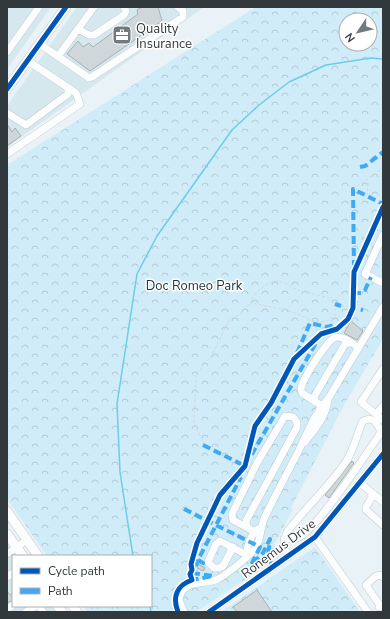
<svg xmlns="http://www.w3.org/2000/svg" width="390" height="619" viewBox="0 0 390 619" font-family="'Nunito Sans',sans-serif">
<defs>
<pattern id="forest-crowns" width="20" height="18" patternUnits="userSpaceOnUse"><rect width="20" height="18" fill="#cfecf8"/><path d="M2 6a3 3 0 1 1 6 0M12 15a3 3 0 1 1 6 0" fill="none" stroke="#b2cbd6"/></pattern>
</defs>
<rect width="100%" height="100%" fill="#e9f2f6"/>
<!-- built -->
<path fill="#d5e8ee" d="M7,7H51L7,69Z
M77,7H204L7,147V106Z
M7,543L16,556H13V606H51L55,612H7Z"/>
<!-- forest -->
<path fill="url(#forest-crowns)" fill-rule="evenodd" d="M256,7H383V339L344,405L291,508L293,509L274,545L280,556L196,612H87L83,606H151V556H47L7,499V165ZM346,20H370V44H346Z
M315,547L360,612H221Z"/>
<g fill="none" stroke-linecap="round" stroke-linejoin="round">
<!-- stream -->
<path stroke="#6ccde9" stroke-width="1.5" d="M133,556L120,472L117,404L137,274L157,236L232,130L259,105L289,82L326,65L371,58L383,59
M150,606L151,612"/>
</g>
<!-- building -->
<path fill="#d0d7da" stroke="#a9b0b3" d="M142,7H158L162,21L90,71L67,54L78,41L83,47L89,43L93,47L138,14L137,10Z
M7,124L12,132L15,128L21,136L7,146Z
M351,321L363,331L357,340L344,333Z
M352,461L354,463L329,498L325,495Z
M198,564L205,568L203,571L197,568Z
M257,590L272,612H237L233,607Z
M7,591L10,595L13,592V600L7,603Z"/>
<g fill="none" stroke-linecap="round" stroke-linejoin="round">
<defs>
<path id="minor" d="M78,29L89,35H94L124,15L126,11L124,7
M40,44L89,78L92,77L183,17V11L178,7
M7,52L39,7
M56,55H59L94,7
M7,113L26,125L68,94V88
M7,154L80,104L76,93L28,61
M383,235L365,274L383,283
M383,369L361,402L383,420
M315,401L314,397L345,344L349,343
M322,406L302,393L301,389C302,379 328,339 336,337C344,336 353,344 359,348
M376,414L383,406
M305,442C316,428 326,417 328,399
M360,483L383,502
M371,492L372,497L366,507V510L383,525
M247,527L246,521L297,427V422L293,417L285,416L257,463L232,514L233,520L255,532
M315,537L368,612
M284,539C288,539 293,539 297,538C314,534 365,455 378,437L381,431L375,421L369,419L363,421C356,435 355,449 345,463C328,488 305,508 287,532C283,542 284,547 288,557
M233,547L223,566L219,568H214L208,562L216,544L220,541L247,555
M7,554L27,540
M247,555C246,547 251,534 258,529
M7,577L13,573
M39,606L43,612
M379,607V604L366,585L376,576L382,575L383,577
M7,609L13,605
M26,612L35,606
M184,612L179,600C183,578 203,586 218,579C227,574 247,558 254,550C261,542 260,529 264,519C275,495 288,472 300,448C309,430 314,414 328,399L383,307
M209,612L315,537L383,454"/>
<path id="major" d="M7,89L66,7
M7,511L38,556
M7,534L23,556
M58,606L62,612
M73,606L77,612"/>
</defs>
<!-- minor casing -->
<use href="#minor" stroke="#c1c9cc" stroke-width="8"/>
<!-- major casing -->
<use href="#major" stroke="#c1c9cc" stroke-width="10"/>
<!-- path -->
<path stroke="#d4d7d8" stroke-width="1" stroke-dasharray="3 2" stroke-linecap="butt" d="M353,189L383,168
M367,196L368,181
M275,281H280L300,291L330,298L335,304V315L327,321L317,322L287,310L251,303V300C256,292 266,283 275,281Z
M341,306L347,307
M313,320V325L321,334
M203,445V440L196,429L194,421L196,374L212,355L229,320L239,315L251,303"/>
<!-- minor -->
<use href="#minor" stroke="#fcfdfe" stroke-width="7"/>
<!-- major -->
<use href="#major" stroke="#fcfdfe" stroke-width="9"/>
<!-- quiet -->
<path stroke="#3fa9f5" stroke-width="4" stroke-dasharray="8 4" stroke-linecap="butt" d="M360,167L365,166L383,152
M354,268L353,189L383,204
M353,293H361L365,290L371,277
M335,304L341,306
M349,307L363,310
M297,353L310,323L327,327L334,325
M203,445L245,466L316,343
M184,509L260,547L251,565L263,553L270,539L268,557L271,563
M192,567L198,563L202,565L203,563L198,560L241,477
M192,573L213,576L192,580"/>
<defs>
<path id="cycleway" d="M7,89L66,7
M178,612C172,597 177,585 192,580L190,574L192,570L191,564L197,543L220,495L245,466L255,426L271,403L294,359L321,334L337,329L348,319L353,308L354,272L383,207
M209,612L315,537L383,454"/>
</defs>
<!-- cycleway casing -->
<use href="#cycleway" stroke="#fff" stroke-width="8"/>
<!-- cycleway -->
<use href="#cycleway" stroke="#0057b8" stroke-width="5"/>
</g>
<!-- icons -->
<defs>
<symbol id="office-square" viewBox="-11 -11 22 22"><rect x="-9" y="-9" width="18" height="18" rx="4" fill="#727a7d" stroke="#fff"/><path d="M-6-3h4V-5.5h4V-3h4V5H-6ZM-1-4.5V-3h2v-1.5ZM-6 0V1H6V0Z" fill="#fff"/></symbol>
</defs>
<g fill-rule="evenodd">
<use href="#office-square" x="111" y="24" width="22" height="22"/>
</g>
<g text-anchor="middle" stroke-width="3" stroke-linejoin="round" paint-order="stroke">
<!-- poi labels -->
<g font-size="13" fill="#32393c" stroke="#fff" text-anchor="start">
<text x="136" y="33">Quality<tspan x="136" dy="15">Insurance</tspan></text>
</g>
<!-- park labels -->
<g font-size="13" fill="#21373e" stroke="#fff">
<text x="194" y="290">Doc Romeo Park</text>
</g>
<!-- street labels -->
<g font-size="13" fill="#32393c" stroke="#fff">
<text transform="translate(278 548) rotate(-37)" y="5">Ronemus Drive</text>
</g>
</g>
<!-- border -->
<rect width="390" height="619" fill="none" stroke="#32393c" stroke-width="16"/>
<!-- legend -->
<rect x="12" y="555" width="140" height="52" fill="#ffffff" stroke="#adb0b1"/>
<rect x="20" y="568" width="20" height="6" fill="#0057b8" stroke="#adb0b1"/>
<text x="48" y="575" font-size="12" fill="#32393c">Cycle path</text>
<rect x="20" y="588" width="20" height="6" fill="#3fa9f5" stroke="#adb0b1"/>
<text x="48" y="595" font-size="12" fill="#32393c">Path</text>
<!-- north arrow -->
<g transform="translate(358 32) rotate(235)"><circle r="19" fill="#ffffff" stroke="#adb0b1"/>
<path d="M0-3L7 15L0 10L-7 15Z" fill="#727a7d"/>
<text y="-6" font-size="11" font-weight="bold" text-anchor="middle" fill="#32393c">N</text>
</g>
</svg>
